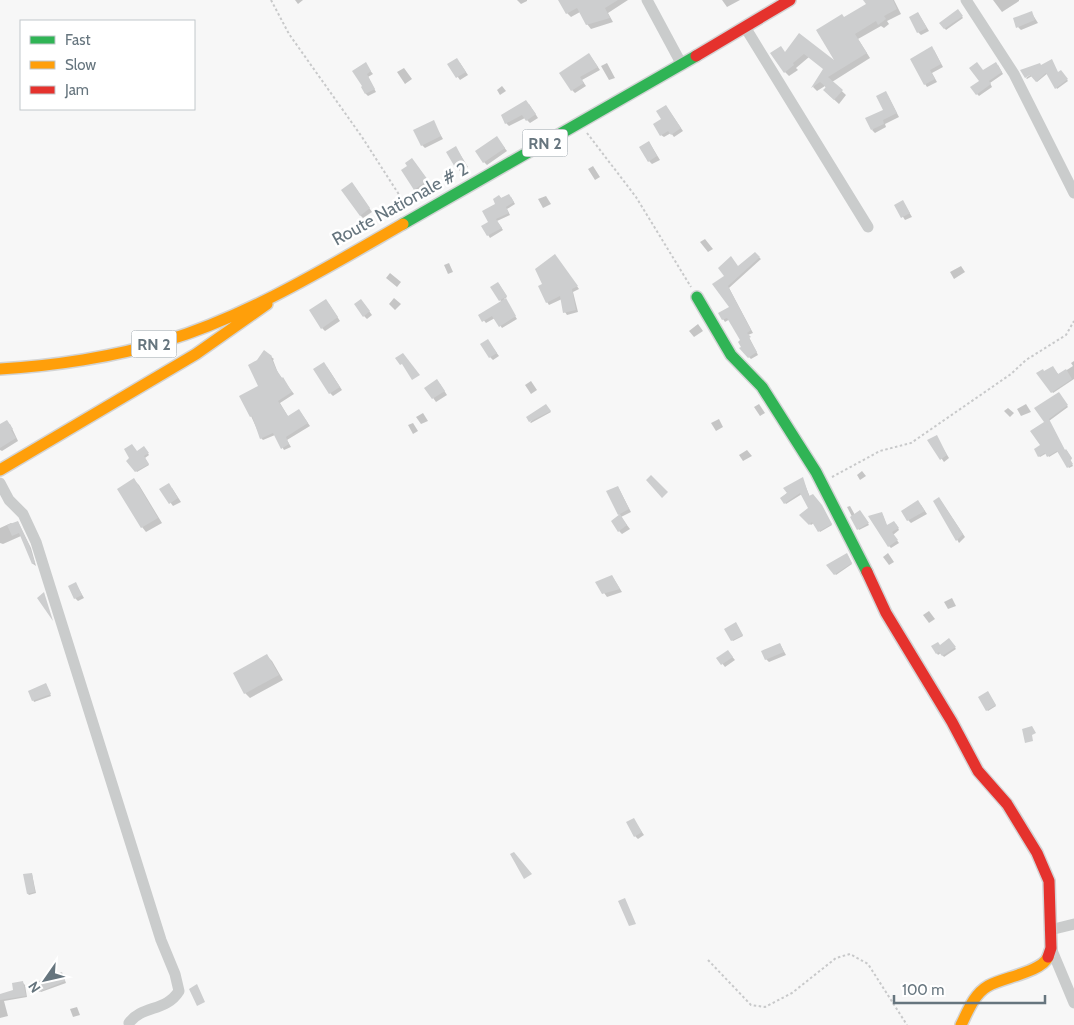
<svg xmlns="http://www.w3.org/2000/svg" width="1074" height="1025" viewBox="0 0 1074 1025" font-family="Cabin,sans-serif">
<rect width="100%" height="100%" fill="#f7f7f7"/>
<!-- shadow -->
<path fill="#0003" d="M295,0H303L298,4Z
M517,0H527V1L521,4Z
M564,0H628L608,13L613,22L591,29L587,24L580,12L571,17L567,13Z
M722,0H740L727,7Z
M875,0H894L901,14L887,21L889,24L884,28L881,26L858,39L870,58L832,82L846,95L839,104L829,95L825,86L817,91L813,87L825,69L809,57L796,68L798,70L789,76L785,72L786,53L800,35L838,65L845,18Z
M993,0H1019V1L1002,12Z
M958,11L963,18L946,30L941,23Z
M1031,12L1038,23L1021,30L1018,27Z
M918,13L929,31L921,35L918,32Z
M934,50L943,67L932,73L937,82L927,87L925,84Z
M589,54L600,70L582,80L586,86L575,93L572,90Z
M460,63L468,75L460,80L449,65Z
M607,63L615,78L609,80L601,66Z
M365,64L373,74L368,77L376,92L368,96L366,94Z
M998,65L1003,74L990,83L992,87L979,96L977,94L984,72Z
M1042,66L1058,73L1061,72L1068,81L1057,89L1048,73L1037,82L1032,76L1027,79L1026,78Z
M404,68L412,79L405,84L397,72Z
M502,86L506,91L500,95L497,90Z
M888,96L899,117L885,124L886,127L875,133L872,130L885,110Z
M529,104L538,118L530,123L525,118L509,126L506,123L503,116Z
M666,106L683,131L674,137L671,133L664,137L661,135Z
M433,122L443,139L425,148L422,145Z
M497,138L507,151L487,165L484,162Z
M649,142L660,160L652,164L649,161Z
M458,151L468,167L460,171L457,168Z
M415,163L430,184L418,192L415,189L409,166Z
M593,166L600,177L595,180L588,169Z
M355,187L372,212L363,218L360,215Z
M499,196L501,198L511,197L515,204L507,209L510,215L497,221L503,230L490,238L483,227L489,223Z
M546,196L551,204L543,208L538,199Z
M905,205L912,217L905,220L896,206Z
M705,239L713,249L708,252L700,242Z
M755,254L761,259L729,288L753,333L748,335L758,355L751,359L741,349L743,347L741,341L730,319L725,322L723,319L731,307L714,284Z
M557,258L579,289L573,292L578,312L567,315L565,312L562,299L549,305L547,302L543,285Z
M449,263L453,272L448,274L444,265Z
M961,266L965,272L954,279L950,272Z
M390,273L401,282L397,287L386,278Z
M499,284L507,297L504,299L517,319L502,328L495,318L486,323L480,316L502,302L500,300Z
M394,298L401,304L395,310L389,304Z
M329,304L340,321L325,331L322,328Z
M364,304L372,315L367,319L364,316Z
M698,324L703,331L694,337L689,331Z
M488,341L499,356L493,360L490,357Z
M265,352L274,359L273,360L278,373L294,394L280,403L289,418L301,413L310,426L287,440L291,447L284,450L275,435L263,440L261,438L251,416L260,387L258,361Z
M1074,361V379L1053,393L1038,373L1044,372L1052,367L1059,375L1073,366L1071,363Z
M327,367L342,390L333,396L330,393Z
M531,381L537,390L531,394L525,385Z
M440,384L447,395L436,402L426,388Z
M1058,393L1068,407L1049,421L1065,451H1067L1072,459L1070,460L1073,466L1069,468L1059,451L1049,457L1047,453L1040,457L1039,456L1045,422Z
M759,404L765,413L760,416L754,407Z
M1026,404L1031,412L1021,416L1017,409Z
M547,407L551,412L531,423L530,422Z
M1008,408L1014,413L1010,417L1004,411Z
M423,413L428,421L421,424L416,417Z
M719,419L723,427L716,431L711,423Z
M413,423L418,431L413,434L408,425Z
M10,424L18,441L2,451L0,450V426Z
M936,437L949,458L944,462L929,441Z
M145,449L149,455L145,458L149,465L137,472L128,461L137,452Z
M747,450L752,456L743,461L739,455Z
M862,471L866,476L860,480L857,475Z
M134,480L139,485L162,523L146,532L142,527Z
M803,480L810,497L823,508L832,525L820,532L814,523L811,525L801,515L809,508L802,494L786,504L781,498Z
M618,487L631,512L621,517L630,529L622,534L619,531L621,516L619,514Z
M172,488L181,502L173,506L161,490Z
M935,501H941L965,537L959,543Z
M921,505L927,514L911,523L908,520Z
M850,506L855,515L861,513L869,525L859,530L847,507Z
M882,513L887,526L896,524L899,530L893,535L899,543L891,548L889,546Z
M18,522L31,548L36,566L33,564L21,536L3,544L0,543V528L11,523L13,524Z
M888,553L894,562L889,565L883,557Z
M848,556L852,564L836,575L828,566Z
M612,576L622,592L607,597L597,583Z
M76,584L84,598L78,601L75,598Z
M952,598L956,606L948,609L944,602Z
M929,611L935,619L929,623L923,615Z
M737,625L743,636L733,641L732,640Z
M949,640L956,649L944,657L941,653L938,655L933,647L940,646Z
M780,644L786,655L769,662L766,659Z
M730,654L735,660L725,667L718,658Z
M267,656L272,661L283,680L250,698L245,693Z
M46,684L51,696L34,702L30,692Z
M989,694L996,706L988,711L987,710Z
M633,819L644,835L638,839L635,836Z
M32,874L36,893L29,895L28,894Z
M63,975L66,983L41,992L40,991Z
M23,983L25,985L27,997L4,1001L8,1016L0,1018V996L14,991Z
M77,1007L80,1015L73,1017L70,1009Z"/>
<!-- building -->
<path fill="#cdcecf" d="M558,0H618L605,8L610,18L586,25L577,8L566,14Z
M863,0H893L897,9L884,16L886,19L878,25L876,21L855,34L867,53L828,77L843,90L834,100L823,90L826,87L820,82L811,88L823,69L804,54L793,63L794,65L784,73L770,53L781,46L785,52L799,33L834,60L816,30L842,14L844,17L866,4Z
M958,9L963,16L944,29L939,23Z
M1032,11L1035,20L1016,28L1013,18Z
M918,12L927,28L917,33L909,17Z
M932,46L941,64L930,70L935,79L924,85L910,59Z
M589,53L598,67L580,77L584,83L571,91L559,73Z
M457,58L466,72L456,78L447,64Z
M1052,59L1058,72L1061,70L1068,79L1055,89L1046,73L1036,82L1030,75L1025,78L1020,70L1040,63L1041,65Z
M366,62L371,71L367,74L375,89L365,94L361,87L362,86L352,71Z
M977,62L983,70L996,62L1002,72L989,81L991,84L976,95L970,87L979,81L969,68Z
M886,91L897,113L883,120L884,124L871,130L865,118L883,110L876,96Z
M526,100L536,114L526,121L522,115L505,124L501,115Z
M666,105L681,128L671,135L668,131L660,136L653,124L661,119L656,111Z
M434,120L441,136L421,146L413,130Z
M497,136L505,148L483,163L475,151Z
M649,141L657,156L648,162L639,147Z
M456,146L465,163L456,169L446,152Z
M412,158L428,180L414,190L401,170L407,166L405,163Z
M352,182L370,208L360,216L341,190Z
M509,194L514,202L506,207L509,213L496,219L502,228L487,236L481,226L488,222L482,211L495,204L493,199L499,195L501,198Z
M903,200L910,213L901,218L894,205Z
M755,252L760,257L728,286L751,330L747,333L751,337L749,338L757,352L748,358L739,348L741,347L738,342L740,340L727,318L722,320L718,313L729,307L712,284L724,276L718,268L731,256L738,266Z
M555,254L578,286L572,289L576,310L563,313L560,296L546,303L538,286L542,284L535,269Z
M498,282L507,296L499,301L490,287Z
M506,298L516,316L499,327L492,316L482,322L478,315Z
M326,299L338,317L321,329L309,310Z
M361,299L370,311L363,317L354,304Z
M488,339L497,353L489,358L480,344Z
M264,350L272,356L271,358L276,369L282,378L283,377L292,392L278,401L288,416L299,409L308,423L286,437L289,444L281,449L273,433L260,439L252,416L250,417L239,396L258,386L248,365L257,360Z
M403,353L420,375L412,380L402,364L400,365L395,358Z
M324,362L340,387L329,394L313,369Z
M1053,366L1058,374L1066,369L1072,379L1051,393L1036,373L1043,369L1044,371Z
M437,379L445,391L432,399L424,388Z
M1059,392L1068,405L1049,419L1065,450L1066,449L1072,458L1070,459L1073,464L1067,468L1057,451L1047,457L1045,453L1038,457L1034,449L1040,445L1030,431L1044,422L1034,408Z
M546,404L551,411L529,422L526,417Z
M7,420L13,429L11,430L16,438L0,448V424Z
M937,435L947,455L940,460L927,440Z
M132,444L137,451L144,446L149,453L144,456L149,464L135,472L126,461L129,458L124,449Z
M651,475L668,492L662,498L646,480Z
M803,477L809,496L813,494L822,505L832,524L818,532L812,522L809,525L799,515L808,508L800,493L784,504L780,498L787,493L783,488Z
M134,478L158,518L141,528L117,489Z
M169,483L178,498L169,504L159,489Z
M618,486L629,509L618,515L606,491Z
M939,497L963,534L956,541L933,501Z
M918,500L925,511L907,521L901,511Z
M860,510L869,523L857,530L850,517Z
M882,512L887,525L894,521L899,528L892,532L898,540L888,547L868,516Z
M620,514L627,525L618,532L611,521Z
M18,521L29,545L35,563L32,564L19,533L12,536L7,525Z
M847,553L852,563L834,575L826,565Z
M612,575L620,589L602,594L595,582Z
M76,582L82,595L74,599L68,586Z
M44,592L53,621L37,598Z
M736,622L743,635L731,641L724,629Z
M949,638L956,647L942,656L939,652L936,654L931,646L938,642L940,645Z
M780,643L784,652L765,660L761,651Z
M728,650L733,657L721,665L716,658Z
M267,654L279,675L244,694L233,673Z
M46,683L51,694L32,701L28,691Z
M988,691L996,705L986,711L978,697Z
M1032,726L1036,733L1032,735L1033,741L1025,743L1022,729Z
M634,818L642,832L634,837L626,822Z
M514,852L532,874L524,879L510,854Z
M32,873L35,892L27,894L23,874Z
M625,898L636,924L629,926L618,901Z
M62,972L65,981L39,992L34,984L41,980Z
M23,981L26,996L0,1000V994L13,990L12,983Z
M197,984L205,1002L197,1006L189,989Z"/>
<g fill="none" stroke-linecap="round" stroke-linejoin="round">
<defs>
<path id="fast" d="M403,224L696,56
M697,297L731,355L762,387L816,472L867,572"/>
<path id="slow" d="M0,369C52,366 115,357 165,341C248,316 328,267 403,224
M0,470L196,354L267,304
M961,1025C968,1011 974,994 988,986C1001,978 1042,972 1048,957"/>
<path id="jam" d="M696,56L790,0
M867,572L886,613L952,722L978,771L1007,804L1037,853L1049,881L1051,948L1048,957"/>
</defs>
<!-- fast casing -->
<use href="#fast" stroke="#d3d4d5" stroke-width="14"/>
<!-- slow casing -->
<use href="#slow" stroke="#d3d4d5" stroke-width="14"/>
<!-- jam casing -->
<use href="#jam" stroke="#d3d4d5" stroke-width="14"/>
<!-- path -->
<path stroke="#c8c9ca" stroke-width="2" stroke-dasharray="2.5 2.5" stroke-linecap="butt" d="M271,0L289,34L362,137L407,207
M587,133L636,197L691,287
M832,477L880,451L911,443L1011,374L1026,360L1066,335L1074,321
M708,960L751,1005L765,1007L792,993L836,958L850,954L868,964L907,1025"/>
<!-- street -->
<path stroke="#cacccc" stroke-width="11" d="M647,0L682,65
M966,0L1014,74L1074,193
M745,27L868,227
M0,483L9,500L23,514L36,542L161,940L175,974L179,991C166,1012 142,1005 129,1023L130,1025
M1050,930L1074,924
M1051,948L1074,1003"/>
<!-- fast -->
<use href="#fast" stroke="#30b455" stroke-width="11"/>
<!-- slow -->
<use href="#slow" stroke="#ff9f0a" stroke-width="11"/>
<!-- jam -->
<use href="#jam" stroke="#e5322d" stroke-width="11"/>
</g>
<g text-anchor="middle" stroke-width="5" stroke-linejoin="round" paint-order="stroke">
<!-- shield labels -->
<g fill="#fff" stroke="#949ea5" stroke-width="1">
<rect x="522.5" y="129.5" width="45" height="27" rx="4"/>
<rect x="131.5" y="330.5" width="45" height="27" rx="4"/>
</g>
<g font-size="16" font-weight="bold" fill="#66757e">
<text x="545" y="149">RN 2</text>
<text x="154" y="350">RN 2</text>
</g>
<!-- street labels -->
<g font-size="18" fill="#66757e" stroke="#fff">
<text transform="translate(400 204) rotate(-29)" y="6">Route Nationale # 2</text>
</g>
</g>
<!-- legend -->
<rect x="20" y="20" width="175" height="90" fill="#ffffff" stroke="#c2c8cb"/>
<rect x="30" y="36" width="25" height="8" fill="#30b455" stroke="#c2c8cb"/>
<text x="65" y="45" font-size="15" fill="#66757e">Fast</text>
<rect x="30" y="61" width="25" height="8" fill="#ff9f0a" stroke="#c2c8cb"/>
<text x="65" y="70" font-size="15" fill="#66757e">Slow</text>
<rect x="30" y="86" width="25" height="8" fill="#e5322d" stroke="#c2c8cb"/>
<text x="65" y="95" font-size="15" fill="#66757e">Jam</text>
<!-- north arrow -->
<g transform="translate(45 980) rotate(236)" stroke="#ffffff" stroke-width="4" paint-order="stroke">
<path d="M0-4L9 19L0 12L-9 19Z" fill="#66757e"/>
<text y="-8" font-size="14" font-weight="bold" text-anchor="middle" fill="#66757e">N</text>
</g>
<!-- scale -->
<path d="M894 995v8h151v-8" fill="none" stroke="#66757e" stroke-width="2.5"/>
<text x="902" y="995" font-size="15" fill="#66757e" stroke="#ffffff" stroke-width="4" paint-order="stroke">100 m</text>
</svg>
